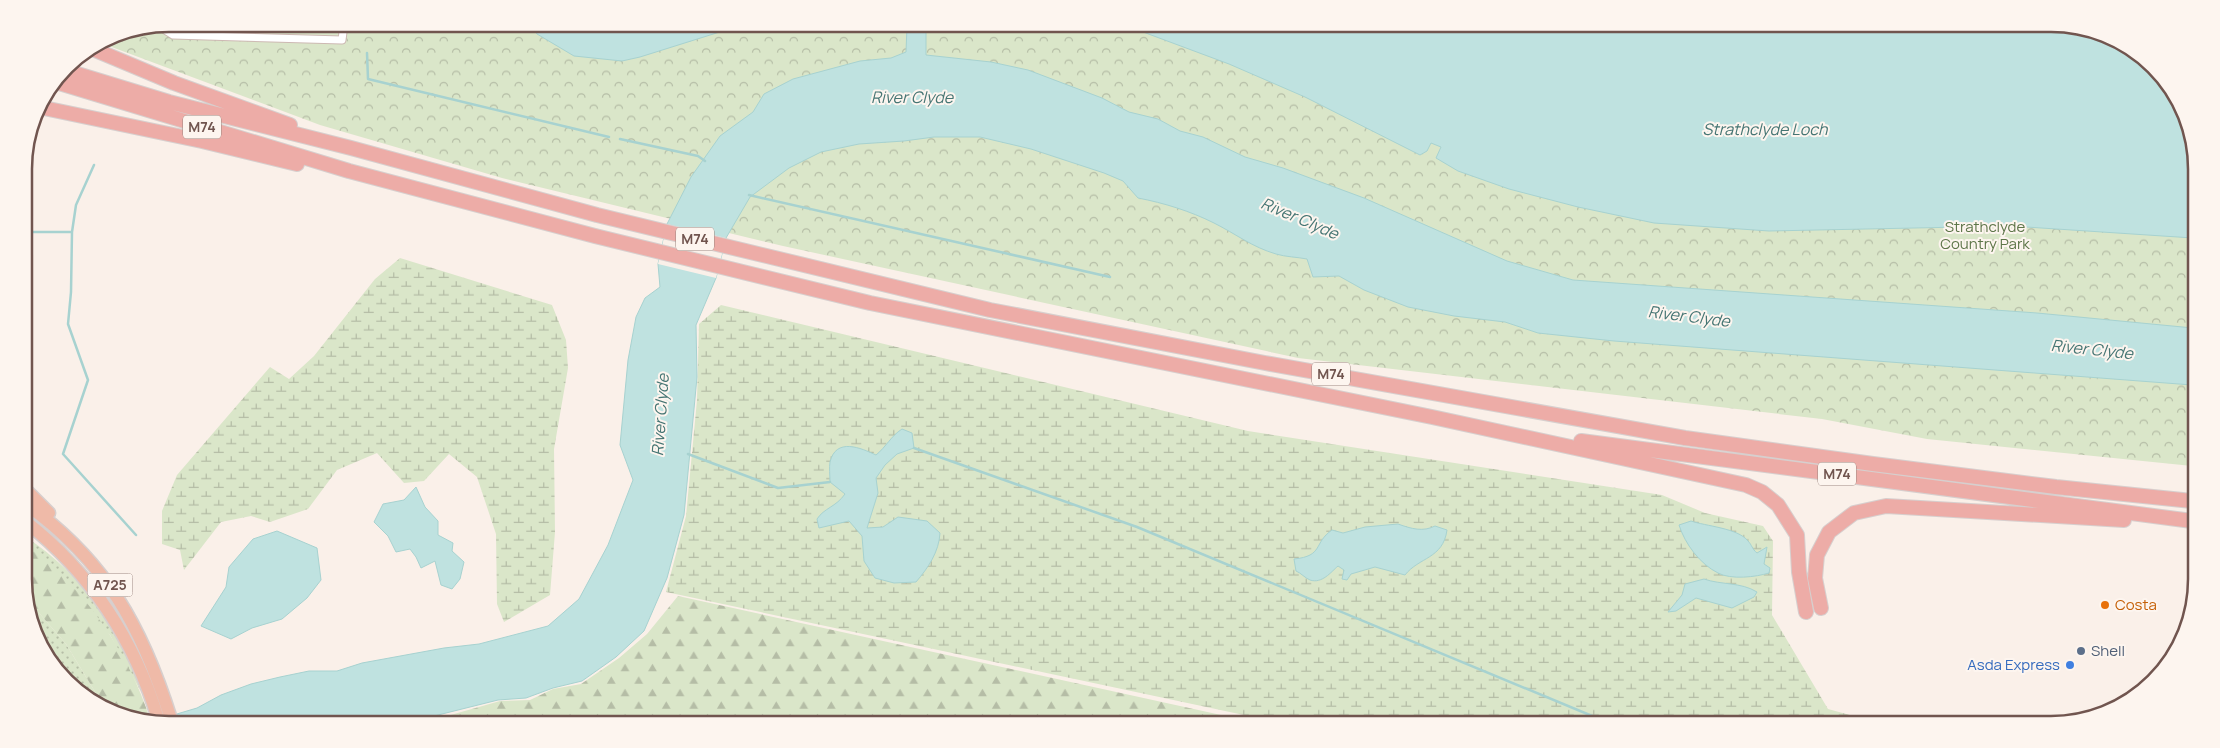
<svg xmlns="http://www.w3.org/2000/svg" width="2220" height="748" viewBox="0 0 2220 748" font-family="Manrope,sans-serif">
<defs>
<pattern id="grass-dots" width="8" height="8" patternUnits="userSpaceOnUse" patternTransform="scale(1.25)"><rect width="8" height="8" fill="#dae6c9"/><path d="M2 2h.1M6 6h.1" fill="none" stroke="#b5bda6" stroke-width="1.8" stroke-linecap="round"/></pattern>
<pattern id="forest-firs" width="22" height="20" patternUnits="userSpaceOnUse" patternTransform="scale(1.25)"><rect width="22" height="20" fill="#dae6c9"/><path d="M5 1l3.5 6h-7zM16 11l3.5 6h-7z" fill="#b5bda6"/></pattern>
<pattern id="wetland-marsh" width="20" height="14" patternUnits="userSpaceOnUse" patternTransform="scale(1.25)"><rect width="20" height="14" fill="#dae6c9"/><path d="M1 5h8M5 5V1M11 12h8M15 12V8" fill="none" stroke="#b5bda6"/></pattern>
<pattern id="park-crowns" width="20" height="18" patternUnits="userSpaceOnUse" patternTransform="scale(1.25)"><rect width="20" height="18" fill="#dae6c9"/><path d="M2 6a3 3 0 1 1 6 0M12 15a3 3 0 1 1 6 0" fill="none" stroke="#b5bda6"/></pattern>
</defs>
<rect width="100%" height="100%" fill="#faf0e9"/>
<!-- grass -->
<path fill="url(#grass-dots)" d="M26,537C82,574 120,629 141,692L110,635L26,546Z
M26,598L66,644L100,700L60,675L26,607Z"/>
<!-- forest -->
<path fill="url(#forest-firs)" d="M26,546C82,583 130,655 150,719H131L100,700L66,644L26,598Z
M678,596L1253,722L433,720L500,701L530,700L553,689L581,684L619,658L647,634Z"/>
<!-- wetland -->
<path fill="url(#wetland-marsh)" d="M400,258L552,305L566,340L568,368L554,449L555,532L550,595L504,622L497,604L496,534L477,477L449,454L424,481L404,483L377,453L337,470L308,509L270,522L251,516L221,522L184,570L180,550L162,544V511L177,475L270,367L289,379L314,356L375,279Z
M721,305L1248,431L1662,495L1705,513L1763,526L1773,541L1772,615L1828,709L1883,724L1277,722L666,592L686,516L697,400L699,324Z"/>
<!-- park -->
<path fill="url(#park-crowns)" d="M169,24L2089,29L2160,73L2194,141L2192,466L1927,439L1822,419L1298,358L783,246L502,178L320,125L109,46V38L114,35Z"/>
<!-- water -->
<path fill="#bfe2e0" stroke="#a7d2d0" d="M530,25H742L640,57L622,61L574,56L537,34Z
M907,26H926V55L991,62L1028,70L1102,98L1129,112L1158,119L1180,131L1203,137L1245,157L1283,168L1364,198L1507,261L1573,280L2037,313L2193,328L2192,385L1614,341L1538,333L1505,322L1454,316L1408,307L1364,290L1339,276L1313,277L1307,259C1297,257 1286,257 1276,254C1252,247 1236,234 1214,223C1190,211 1164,203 1138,198L1123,181L1104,173L1031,149L980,137H934L904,141L859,144L821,152L789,168L750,197L726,238L716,278L696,325L697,377L684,515L667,578L644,631L616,657L582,681L553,688L526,698L498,700L418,720L160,719L197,708L221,695L251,684L280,677L309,671H337L362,663L444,648L479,644L548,626L579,599L608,545L633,480L620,445L628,360L636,317L645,298L660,287L658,264L667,224L691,177L720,136L753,112L764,94L793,79L860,61L891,58L906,52Z
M1127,26L2089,29L2160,73L2194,141L2193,238L2011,226L1769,231L1654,223L1578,207L1509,189L1458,171L1436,158L1441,147L1431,143L1427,151L1420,155L1305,97L1229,64Z
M902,429L912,433L914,448L897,454L885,465L876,478L878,493L867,528L883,527L898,517L927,521L940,533C939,552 928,568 916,582L894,583L875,578L864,561L862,536L849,521L819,528L817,519C824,508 836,507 845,494L830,482C830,476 829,467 830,462C836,437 861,448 876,455C886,447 891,436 902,429Z
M416,487L425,507L438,521V535L453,543L452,551L464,562L460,579L452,589L441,585L435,561L421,568L416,557L410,549L396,552L388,536L374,522L383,504L404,500Z
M1691,521C1705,526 1738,528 1748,541C1752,545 1752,549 1757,553L1767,547L1764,564L1770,568L1769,573C1756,577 1731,580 1718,573C1700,564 1685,544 1679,525Z
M1398,524C1412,529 1423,532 1435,526L1447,530C1443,559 1419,557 1405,575L1375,567L1351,574L1347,580L1342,579L1344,570L1338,566C1331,572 1322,584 1310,580C1305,578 1301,573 1296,571L1294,559C1324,556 1313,543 1332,530L1343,533L1365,527Z
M277,531L317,548L321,580L307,598L282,619L252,628L231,639L201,626L226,587L229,567L253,539Z
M1704,579C1721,585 1741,582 1757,592L1754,597L1732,608L1696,598L1676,611L1668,612L1682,595L1685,584Z"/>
<!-- pier -->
<path fill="#faf0e9" d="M667,224L726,238L716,278L658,264Z"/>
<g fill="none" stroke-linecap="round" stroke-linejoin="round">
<!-- stream -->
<path stroke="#a7d2d0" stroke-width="2.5" d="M367,53L368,79L609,137
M620,139L698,156L705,161
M94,165L76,205L72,232L71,292L68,324L88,380L63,454L136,535
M749,195L1110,277
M24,226L30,232H72
M914,448L1137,527L1609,723
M688,454L778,488L830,482"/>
<defs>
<path id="minor" d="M166,24L165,30L173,35L342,40L344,24"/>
<path id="trunk" d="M26,490L49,513
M26,504C106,561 142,627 171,719
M26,522C90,572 135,641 158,719"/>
<path id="motorway" d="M93,49L174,83L290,125
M64,70L169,102L351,148L597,215L990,310L1265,363L1685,438L1873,464L2056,487L2192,501
M56,82L349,171L595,236L870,303L1432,417L1746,485L1762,492L1778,505L1797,535L1799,572L1806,612
M39,107L202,141L297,164
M1581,441L2192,521
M1821,608L1815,578L1817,555L1829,532L1854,513L1886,506L2124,520"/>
</defs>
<!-- minor casing -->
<use href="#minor" stroke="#cdb9b3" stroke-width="9"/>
<!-- trunk casing -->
<use href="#trunk" stroke="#d7cfce" stroke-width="15"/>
<!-- motorway casing -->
<use href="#motorway" stroke="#d7cfce" stroke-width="16"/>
<!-- minor -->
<use href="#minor" stroke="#fff" stroke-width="7"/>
<!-- trunk -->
<use href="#trunk" stroke="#efbaa8" stroke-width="12"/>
<!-- motorway -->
<use href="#motorway" stroke="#edaca7" stroke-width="14"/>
</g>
<!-- markers -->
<circle fill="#e8710a" stroke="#fdf5ef" stroke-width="2" cx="2105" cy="605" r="5"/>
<circle fill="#5c6f8a" stroke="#fdf5ef" stroke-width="2" cx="2081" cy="651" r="5"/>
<circle fill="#3f7fe0" stroke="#fdf5ef" stroke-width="2" cx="2070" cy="665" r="5"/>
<g text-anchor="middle" stroke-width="4" stroke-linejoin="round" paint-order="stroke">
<!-- shield labels -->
<g fill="#fdf5ef" stroke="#9b857f" stroke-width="1">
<rect x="183" y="115.5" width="38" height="23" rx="4"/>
<rect x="676" y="227.5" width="38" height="23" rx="4"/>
<rect x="1312" y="362.5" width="38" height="23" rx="4"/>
<rect x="1818" y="462.5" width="38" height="23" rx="4"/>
<rect x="87.5" y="573.5" width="45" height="23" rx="4"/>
</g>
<g font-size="14" font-weight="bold" fill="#71554f">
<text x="202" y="132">M74</text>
<text x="695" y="244">M74</text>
<text x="1331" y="379">M74</text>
<text x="1837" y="479">M74</text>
<text x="110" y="590">A725</text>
</g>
<!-- park labels -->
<g font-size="15" fill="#5e7649" stroke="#fdf5ef">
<text x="1985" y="232">Strathclyde<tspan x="1985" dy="17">Country Park</tspan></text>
</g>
<!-- food labels -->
<g font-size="15" fill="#c56008" stroke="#fdf5ef" text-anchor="start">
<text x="2115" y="610">Costa</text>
</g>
<!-- service labels -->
<g font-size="15" fill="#4e5e75" stroke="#fdf5ef" text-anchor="start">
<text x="2091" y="656">Shell</text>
</g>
<!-- shop labels -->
<g font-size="15" fill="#366cbe" stroke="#fdf5ef" text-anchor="end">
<text x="2060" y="670">Asda Express</text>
</g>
<!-- water labels -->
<g font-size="16" font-style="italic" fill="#457573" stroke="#fdf5ef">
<text x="912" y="103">River Clyde</text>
<text x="1765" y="135">Strathclyde Loch</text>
<text transform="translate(1300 218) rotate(23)" y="6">River Clyde</text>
<text transform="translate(1689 316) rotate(7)" y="6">River Clyde</text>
<text transform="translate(2092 349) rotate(6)" y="6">River Clyde</text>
<text transform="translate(660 415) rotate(-86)" y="6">River Clyde</text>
</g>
</g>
<!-- crop -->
<path d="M0 0H2220V748H0ZM169 32H2051A137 137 0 0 1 2188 169V579A137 137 0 0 1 2051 716H169A137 137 0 0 1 32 579V169A137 137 0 0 1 169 32Z" fill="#fdf5ef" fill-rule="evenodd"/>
<path fill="none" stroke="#71554f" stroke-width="2.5" d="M169 32H2051A137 137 0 0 1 2188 169V579A137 137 0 0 1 2051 716H169A137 137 0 0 1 32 579V169A137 137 0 0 1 169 32Z"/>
</svg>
